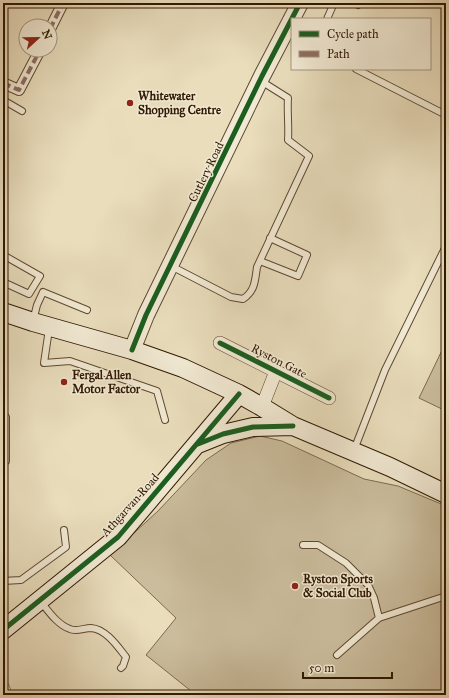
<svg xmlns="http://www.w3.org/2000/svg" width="449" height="698" viewBox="0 0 449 698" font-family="'IM FELL Great Primer',serif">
<rect width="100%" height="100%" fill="#e9ddbc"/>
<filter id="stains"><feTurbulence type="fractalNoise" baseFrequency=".005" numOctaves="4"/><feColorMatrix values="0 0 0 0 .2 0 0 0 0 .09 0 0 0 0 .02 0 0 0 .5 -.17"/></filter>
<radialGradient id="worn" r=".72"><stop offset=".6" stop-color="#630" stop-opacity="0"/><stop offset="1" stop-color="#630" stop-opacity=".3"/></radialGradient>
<!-- green -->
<path fill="#cabc9c" stroke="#7d6a4e" d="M446,342V411L419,398Z
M260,436L282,441L364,479L398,486L446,506V695H196L146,655L176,618L110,555L158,511L206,460L231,443Z"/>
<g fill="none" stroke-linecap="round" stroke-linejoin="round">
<defs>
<path id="service" d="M355,3L358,5L359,3
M327,19L334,3
M356,69L446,115
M3,100L22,111
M3,255L40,276L29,294L3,282
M260,261L298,276L307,255L270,238
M171,266L231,297L243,299C255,291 255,281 257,267L309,156L288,140C289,126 287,112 288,98L261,81
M33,321L37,305L43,292L87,310
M49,329L44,363L70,361L157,391L165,420
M3,418L6,417V461H3
M354,450L385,370L446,246
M303,545H318L346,563L368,585L374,598L379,618
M3,581L21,580L66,547L64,530
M41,602C49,612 58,625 70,629C76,632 84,628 91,628C106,629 118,647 126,657L123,666L121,668
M337,655L379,618L446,596"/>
<path id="pedestrian" d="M50,29L63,3
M3,83L19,90L40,50"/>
<path id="minor" d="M220,343L329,398
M262,407L276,371
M3,688L5,695"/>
<path id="tertiary" d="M132,350L146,315L262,76L300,3"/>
<path id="secondary" d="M3,312L33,322L132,350L183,368L239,394L262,407L293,426L390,467L446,494
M198,444L223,434L253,427L293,426
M3,630L118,537L239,394"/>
</defs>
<!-- service casing -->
<use href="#service" stroke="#5e4930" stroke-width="8"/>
<!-- pedestrian casing -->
<use href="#pedestrian" stroke="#5e4930" stroke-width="12"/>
<!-- minor casing -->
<use href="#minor" stroke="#5e4930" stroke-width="14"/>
<!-- tertiary casing -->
<use href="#tertiary" stroke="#5e4930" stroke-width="18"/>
<!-- secondary casing -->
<use href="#secondary" stroke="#301801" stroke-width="20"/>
<!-- service -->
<use href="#service" stroke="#f1e9d3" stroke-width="6"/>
<!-- pedestrian -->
<use href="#pedestrian" stroke="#f1e9d3" stroke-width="10"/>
<!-- minor -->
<use href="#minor" stroke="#f1e9d3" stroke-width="13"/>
<!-- tertiary -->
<use href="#tertiary" stroke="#f1e9d3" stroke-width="16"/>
<!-- secondary -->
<use href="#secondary" stroke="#f1e9d3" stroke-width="18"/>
<!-- quiet -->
<path stroke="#8d6e63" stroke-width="4" stroke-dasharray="8 4" stroke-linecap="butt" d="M50,29L63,3
M3,83L19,90L40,50"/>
<defs>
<path id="cycleway" d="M220,343L329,398
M132,350L146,315L262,76L300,3
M198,444L223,434L253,427L293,426
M3,630L118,537L239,394"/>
</defs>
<!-- cycleway casing -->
<use href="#cycleway" stroke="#f1e9d3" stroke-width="8"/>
<!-- cycleway -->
<use href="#cycleway" stroke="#1b5e20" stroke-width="5"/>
</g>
<!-- markers -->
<g fill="#8f2418" stroke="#f1e9d3" stroke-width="1.5">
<circle cx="130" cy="103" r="4"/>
<circle cx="64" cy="382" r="4"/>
<circle cx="295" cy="586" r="4"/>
</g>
<g text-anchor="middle" stroke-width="3" stroke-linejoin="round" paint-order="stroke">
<!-- poi labels -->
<g font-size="12" font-weight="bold" fill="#301801" stroke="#f1e9d3" text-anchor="start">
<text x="138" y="100">Whitewater<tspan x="138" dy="14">Shopping Centre</tspan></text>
<text x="72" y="379">Fergal Allen<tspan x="72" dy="14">Motor Factor</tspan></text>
<text x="303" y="583">Ryston Sports<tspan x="303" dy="14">&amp; Social Club</tspan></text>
</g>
<!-- street labels -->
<g font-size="12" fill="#301801" stroke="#f1e9d3">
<text transform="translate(206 172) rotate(-64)" y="4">Cutlery Road</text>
<text transform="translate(279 361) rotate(27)" y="4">Ryston Gate</text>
<text transform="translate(130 505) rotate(-48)" y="4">Athgarvan Road</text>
</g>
</g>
<!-- margin -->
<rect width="449" height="698" fill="none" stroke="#e9ddbc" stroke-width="16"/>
<rect x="4" y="4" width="441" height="690" fill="none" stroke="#301801" stroke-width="2"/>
<rect x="8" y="8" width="433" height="682" fill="none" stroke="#301801"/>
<!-- legend -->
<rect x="291" y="18" width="140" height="52" fill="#f1e9d3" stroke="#a4957f"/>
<rect x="299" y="31" width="20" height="6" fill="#1b5e20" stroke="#a4957f"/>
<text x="327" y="38" font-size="12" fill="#301801">Cycle path</text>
<rect x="299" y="51" width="20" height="6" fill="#8d6e63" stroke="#a4957f"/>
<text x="327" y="58" font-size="12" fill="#301801">Path</text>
<!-- north arrow -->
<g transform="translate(38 38) rotate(68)"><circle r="19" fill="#f1e9d3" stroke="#a4957f"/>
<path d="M0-3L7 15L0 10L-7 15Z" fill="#8f2418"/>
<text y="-6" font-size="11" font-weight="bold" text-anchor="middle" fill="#301801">N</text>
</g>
<!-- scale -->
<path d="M303 672v6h89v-6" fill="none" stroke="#301801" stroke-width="2"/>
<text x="309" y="672" font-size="12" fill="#301801" stroke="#f1e9d3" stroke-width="3" paint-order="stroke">50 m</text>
<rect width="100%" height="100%" filter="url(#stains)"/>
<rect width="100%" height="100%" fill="url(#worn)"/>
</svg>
